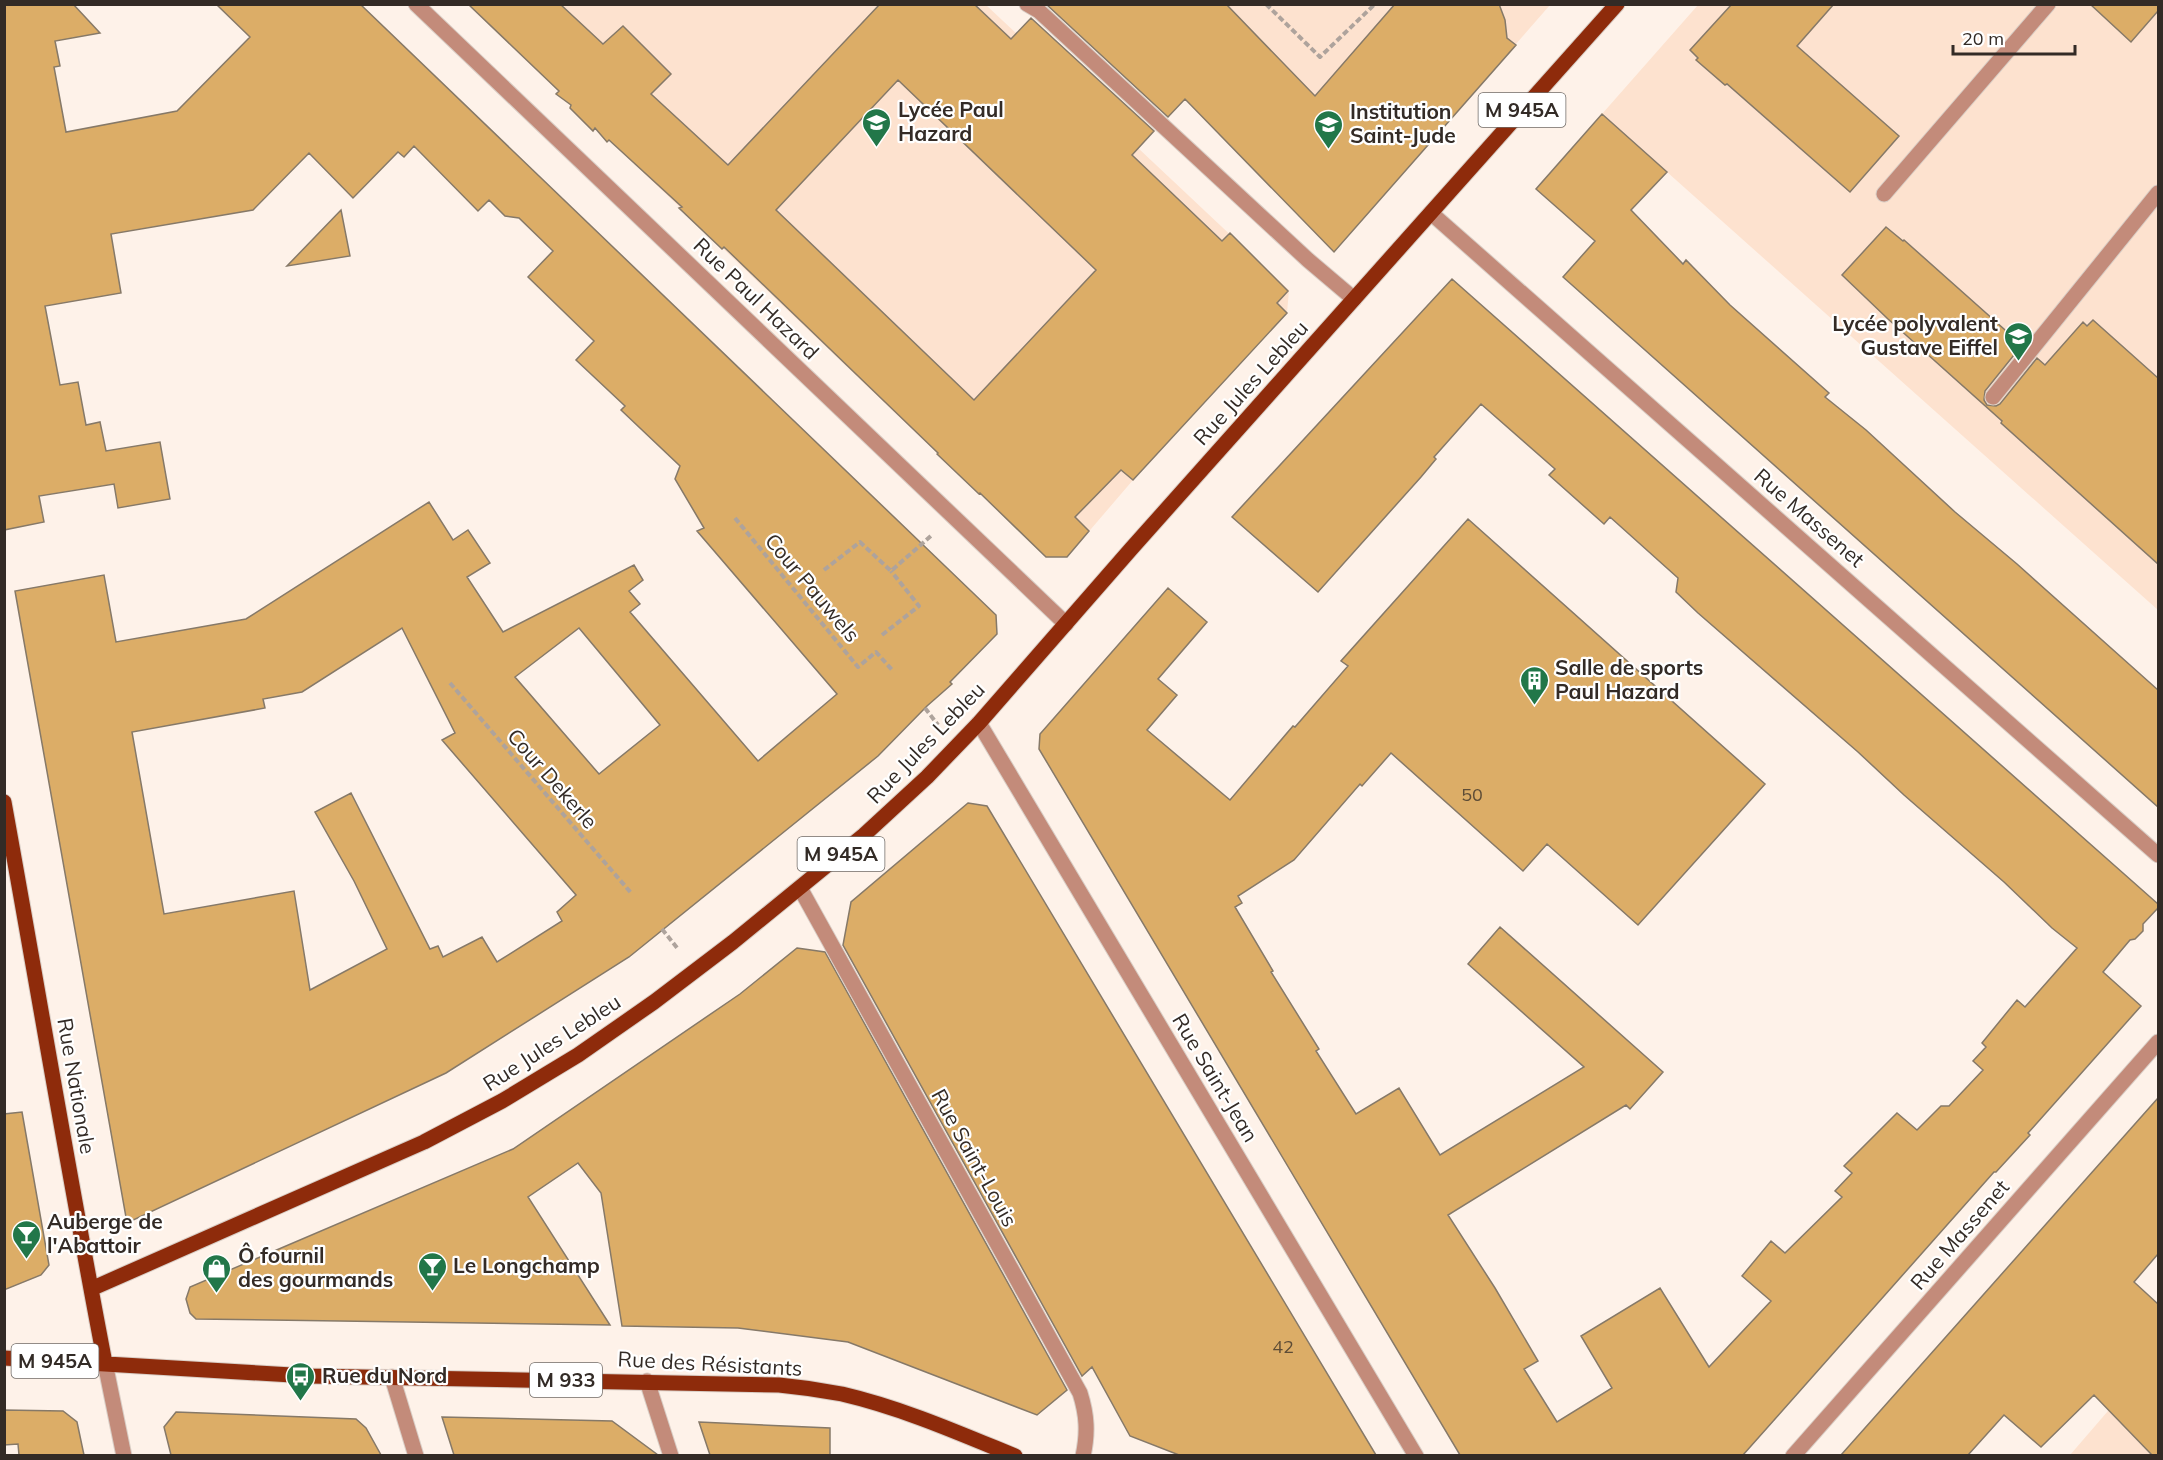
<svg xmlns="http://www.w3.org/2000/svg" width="2163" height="1460" viewBox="0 0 2163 1460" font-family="Mulish,sans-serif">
<rect width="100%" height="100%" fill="#fef2e9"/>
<!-- built -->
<path fill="#fde2cf" d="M468,5H986L1289,290L1287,313L1133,480L1067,557H1046Z
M1093,5H1550L1334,252Z
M1698,5H2158V610L1602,114Z
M2158,1353V1455H2070Z"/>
<!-- building -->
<path fill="#dcad67" stroke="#867968" stroke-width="1.5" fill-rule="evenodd" d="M4,4H73L100,33L55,41L60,66L54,67L66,132L177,111L250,37L216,4H360L996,615L997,634L950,682L952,684L927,706L878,756L629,957L446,1073L127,1223L15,591L104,575L116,642L246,619L429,502L453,540L468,530L490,563L467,577L503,632L634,565L643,580L629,591L640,604L630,612L758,761L837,694L697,531L704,528L675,479L680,466L621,410L625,406L576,360L594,341L528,277L553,251L519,218L505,216L489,200L478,211L414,146L404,157L398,152L353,198L309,153L253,210L111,234L121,293L45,306L60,385L78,382L86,425L100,422L106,451L160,442L170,499L118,508L114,484L39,496L44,522L4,530ZM402,628L455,733L442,740L576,895L557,912L562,921L497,962L482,937L443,957L438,946L430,949L351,793L315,812L354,881L387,949L310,990L294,891L164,914L132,732L265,708L263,699L302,692ZM579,628L660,725L599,774L515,677Z
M468,4H560L603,44L623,26L671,74L651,94L728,165L880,4H974L1011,39L1031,18L1154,131L1132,155L1222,241L1230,233L1288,291L1277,303L1287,313L1133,480L1121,470L1075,517L1089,531L1067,557H1046L980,493L979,494L937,454L938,453L724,247L722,249L679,208L682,207L609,140L607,142L595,128L593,131L570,108L571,105L556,94L559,91ZM898,80L1096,270L974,400L776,210Z
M1046,4H1226L1315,96L1395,4H1499L1505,20L1507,38L1516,45L1334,252L1185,99L1168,117Z
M1732,4H1834L1797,46L1899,136L1850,192L1727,84L1725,85L1696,60L1698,58L1690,50Z
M2090,4H2158V11L2131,42Z
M1602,114L1667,172L1631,210L1683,264L1686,260L1730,305L1829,393L1825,397L1866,430L1955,512L2017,564L2158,690V807L1563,277L1595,241L1536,189Z
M341,210L350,256L287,266Z
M1886,227L1903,241L1904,240L2022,345L1985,391L1984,400L1987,405L1996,406L2000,404L2037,358L2045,365L2083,322L2087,326L2093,320L2158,378V564L2001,423L2002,421L1888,319L1842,275Z
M1452,279L2158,904V908L2143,924V931L2135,939L2130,940L2103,972L2141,1006L2028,1133L2030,1135L1996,1172H1994L1743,1455H1460L1039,749L1040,734L1168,588L1207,622L1158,679L1177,695L1147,730L1230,800L1293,726L1295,727L1348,666L1341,661L1468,519L1765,784L1638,925L1547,844L1523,871L1391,753L1362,786L1360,784L1294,860L1238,896L1242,903L1235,907L1273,971L1271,972L1319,1049L1316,1051L1356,1114L1399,1088L1440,1155L1584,1067L1468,964L1500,927L1663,1072L1630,1109L1626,1105L1448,1215L1495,1288L1538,1361L1524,1369L1557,1422L1612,1388L1581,1336L1660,1288L1709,1367L1771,1301L1742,1276L1771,1241L1785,1253L1842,1197L1835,1191L1852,1173L1844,1166L1897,1113L1917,1130L1941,1106H1949L1983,1070L1973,1061L1986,1047L1982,1043L2017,1000L2025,1007L2077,948L2052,928L2004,882L1904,795L1858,752L1698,613L1676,592L1678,578L1610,517L1604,524L1549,475L1555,469L1481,404L1434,457L1436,459L1421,477L1318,592L1232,517Z
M968,803L987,806L1376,1455H1179L1130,1436L1092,1367L1082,1376L843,945L851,902Z
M797,948L825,952L1067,1390L1037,1415L848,1342L738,1328L622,1326L601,1193L578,1163L528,1197L610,1325L196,1319L190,1313L186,1299L190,1287L513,1149L740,994Z
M2158,1098V1254L2134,1282L2158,1304V1455H2152L2094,1395L2041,1447L2004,1415L1968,1455H1841Z
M22,1112L49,1265L41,1275L4,1290V1114Z
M4,1410L63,1411L77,1422L84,1455H19L18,1444L4,1445Z
M176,1412L356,1419L366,1428L381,1455H171L164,1427Z
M442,1417L612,1421L658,1455H454Z
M699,1422L830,1428V1455H710Z"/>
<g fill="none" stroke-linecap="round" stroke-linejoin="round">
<defs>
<path id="lane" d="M1027,4L1039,11L1308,260L1354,299
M1884,194L2048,4
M1993,397L2158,193"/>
<path id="street" d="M416,4L1066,624
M1431,213L2158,855
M979,723L1416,1456
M800,888L1080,1393C1087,1415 1088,1433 1083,1456
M105,1363L124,1456
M392,1377L416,1456
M647,1381L671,1456
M1793,1456L2158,1042"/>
<path id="primary" d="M4,802C38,989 69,1177 105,1363
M91,1289L424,1142L502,1101L578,1055L654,1002L733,942L864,835L927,777L979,723L1131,549L1617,4
M4,1358L309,1376L779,1385C800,1387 821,1390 842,1394C902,1408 959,1433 1015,1456"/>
</defs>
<!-- lane casing -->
<use href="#lane" stroke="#d9cec6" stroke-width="17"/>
<!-- street casing -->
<use href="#street" stroke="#d9cec6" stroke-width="17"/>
<!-- primary casing -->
<use href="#primary" stroke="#d9cec6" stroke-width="17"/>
<!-- path -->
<path stroke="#aea39c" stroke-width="4" stroke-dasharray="6 3" stroke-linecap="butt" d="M1266,4L1320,57L1375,4
M735,518L858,667L876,652L893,671
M824,570L860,542L891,571L932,535
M882,635L919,606L891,571
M450,683L632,894
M925,708L938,725
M662,929L678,949"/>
<!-- lane -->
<use href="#lane" stroke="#c38b7a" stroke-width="15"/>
<!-- street -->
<use href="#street" stroke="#c38b7a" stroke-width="15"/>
<!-- primary -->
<use href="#primary" stroke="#8e2b0b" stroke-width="15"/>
</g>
<!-- icons -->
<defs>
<symbol id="school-pin" viewBox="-11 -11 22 30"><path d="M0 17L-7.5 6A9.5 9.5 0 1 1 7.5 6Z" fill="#227749" stroke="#fff"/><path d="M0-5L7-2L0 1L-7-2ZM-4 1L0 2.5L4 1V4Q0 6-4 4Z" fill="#fff"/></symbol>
<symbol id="building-pin" viewBox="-11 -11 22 30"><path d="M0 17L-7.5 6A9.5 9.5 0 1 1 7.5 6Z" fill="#227749" stroke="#fff"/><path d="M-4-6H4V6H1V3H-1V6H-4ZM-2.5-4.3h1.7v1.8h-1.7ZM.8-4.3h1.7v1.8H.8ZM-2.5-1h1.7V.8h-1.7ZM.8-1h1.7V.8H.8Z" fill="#fff"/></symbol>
<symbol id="bar-pin" viewBox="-11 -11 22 30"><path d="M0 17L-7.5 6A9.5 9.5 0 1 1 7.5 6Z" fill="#227749" stroke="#fff"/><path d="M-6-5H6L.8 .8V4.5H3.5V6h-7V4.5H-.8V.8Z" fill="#fff"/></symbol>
<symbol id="shop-pin" viewBox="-11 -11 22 30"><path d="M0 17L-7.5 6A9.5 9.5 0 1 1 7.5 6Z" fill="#227749" stroke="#fff"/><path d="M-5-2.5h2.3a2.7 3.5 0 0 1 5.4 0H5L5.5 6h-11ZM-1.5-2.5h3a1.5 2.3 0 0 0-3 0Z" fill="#fff"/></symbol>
<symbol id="bus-pin" viewBox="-11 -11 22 30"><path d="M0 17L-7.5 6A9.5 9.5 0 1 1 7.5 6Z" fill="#227749" stroke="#fff"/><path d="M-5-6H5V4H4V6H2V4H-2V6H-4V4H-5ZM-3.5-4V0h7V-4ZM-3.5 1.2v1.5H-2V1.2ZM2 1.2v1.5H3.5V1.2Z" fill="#fff"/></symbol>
</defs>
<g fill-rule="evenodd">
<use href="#school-pin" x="860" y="106" width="33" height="45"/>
<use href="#school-pin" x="1312" y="108" width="33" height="45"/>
<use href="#school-pin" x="2002" y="320" width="33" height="45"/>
<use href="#building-pin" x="1518" y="664" width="33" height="45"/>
<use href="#bar-pin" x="10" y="1218" width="33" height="45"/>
<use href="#bar-pin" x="416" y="1250" width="33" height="45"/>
<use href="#shop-pin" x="200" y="1252" width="33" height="45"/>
<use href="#bus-pin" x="284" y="1360" width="33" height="45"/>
</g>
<g text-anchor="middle" stroke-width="4.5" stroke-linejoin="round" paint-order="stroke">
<!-- number labels -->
<g font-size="18" fill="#5d4c36">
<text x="1472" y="801">50</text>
<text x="1283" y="1353">42</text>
</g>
<!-- shield labels -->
<g fill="#fff" stroke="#706b67" stroke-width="1.5">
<rect x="1478.5" y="93" width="87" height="34" rx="4.5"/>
<rect x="797.5" y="837" width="87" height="34" rx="4.5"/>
<rect x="11.5" y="1344" width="87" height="34" rx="4.5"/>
<rect x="530" y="1363" width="72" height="34" rx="4.5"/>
</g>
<g font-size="20" font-weight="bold" fill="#332b26">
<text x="1522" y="117">M 945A</text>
<text x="841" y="861">M 945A</text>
<text x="55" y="1368">M 945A</text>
<text x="566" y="1387">M 933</text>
</g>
<!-- poi labels -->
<g font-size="21" font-weight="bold" fill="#332b26" stroke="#fff" text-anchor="start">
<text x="898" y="117">Lycée Paul<tspan x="898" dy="24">Hazard</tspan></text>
<text x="1350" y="119">Institution<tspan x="1350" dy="24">Saint-Jude</tspan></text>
<text x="1998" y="331" text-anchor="end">Lycée polyvalent<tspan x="1998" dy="24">Gustave Eiffel</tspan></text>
<text x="1555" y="675">Salle de sports<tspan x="1555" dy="24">Paul Hazard</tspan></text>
<text x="47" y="1229">Auberge de<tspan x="47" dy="24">l'Abattoir</tspan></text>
<text x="238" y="1263">Ô fournil<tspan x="238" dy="24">des gourmands</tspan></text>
<text x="453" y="1273">Le Longchamp</text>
<text x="322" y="1383">Rue du Nord</text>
</g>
<!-- street labels -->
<g font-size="21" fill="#332b26" stroke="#fff">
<text transform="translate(756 299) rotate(44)" y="7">Rue Paul Hazard</text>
<text transform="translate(1251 383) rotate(-48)" y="7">Rue Jules Lebleu</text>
<text transform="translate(1809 518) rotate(41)" y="7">Rue Massenet</text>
<text transform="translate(812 588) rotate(50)" y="7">Cour Pauwels</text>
<text transform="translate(926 743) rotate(-46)" y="7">Rue Jules Lebleu</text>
<text transform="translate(552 779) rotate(49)" y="7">Cour Dekerle</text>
<text transform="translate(552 1043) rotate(-33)" y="7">Rue Jules Lebleu</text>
<text transform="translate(1215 1078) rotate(59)" y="7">Rue Saint-Jean</text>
<text transform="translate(76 1086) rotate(80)" y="7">Rue Nationale</text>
<text transform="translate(974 1158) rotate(61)" y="7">Rue Saint-Louis</text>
<text transform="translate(1960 1235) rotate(-49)" y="7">Rue Massenet</text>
<text transform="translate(710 1364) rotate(3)" y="7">Rue des Résistants</text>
</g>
</g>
<!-- border -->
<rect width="2163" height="1460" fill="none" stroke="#332b26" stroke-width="12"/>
<!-- scale -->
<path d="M1953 45v9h122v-9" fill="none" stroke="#332b26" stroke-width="3"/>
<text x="1962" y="45" font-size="18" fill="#332b26" stroke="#ffffff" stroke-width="4.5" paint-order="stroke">20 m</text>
</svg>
